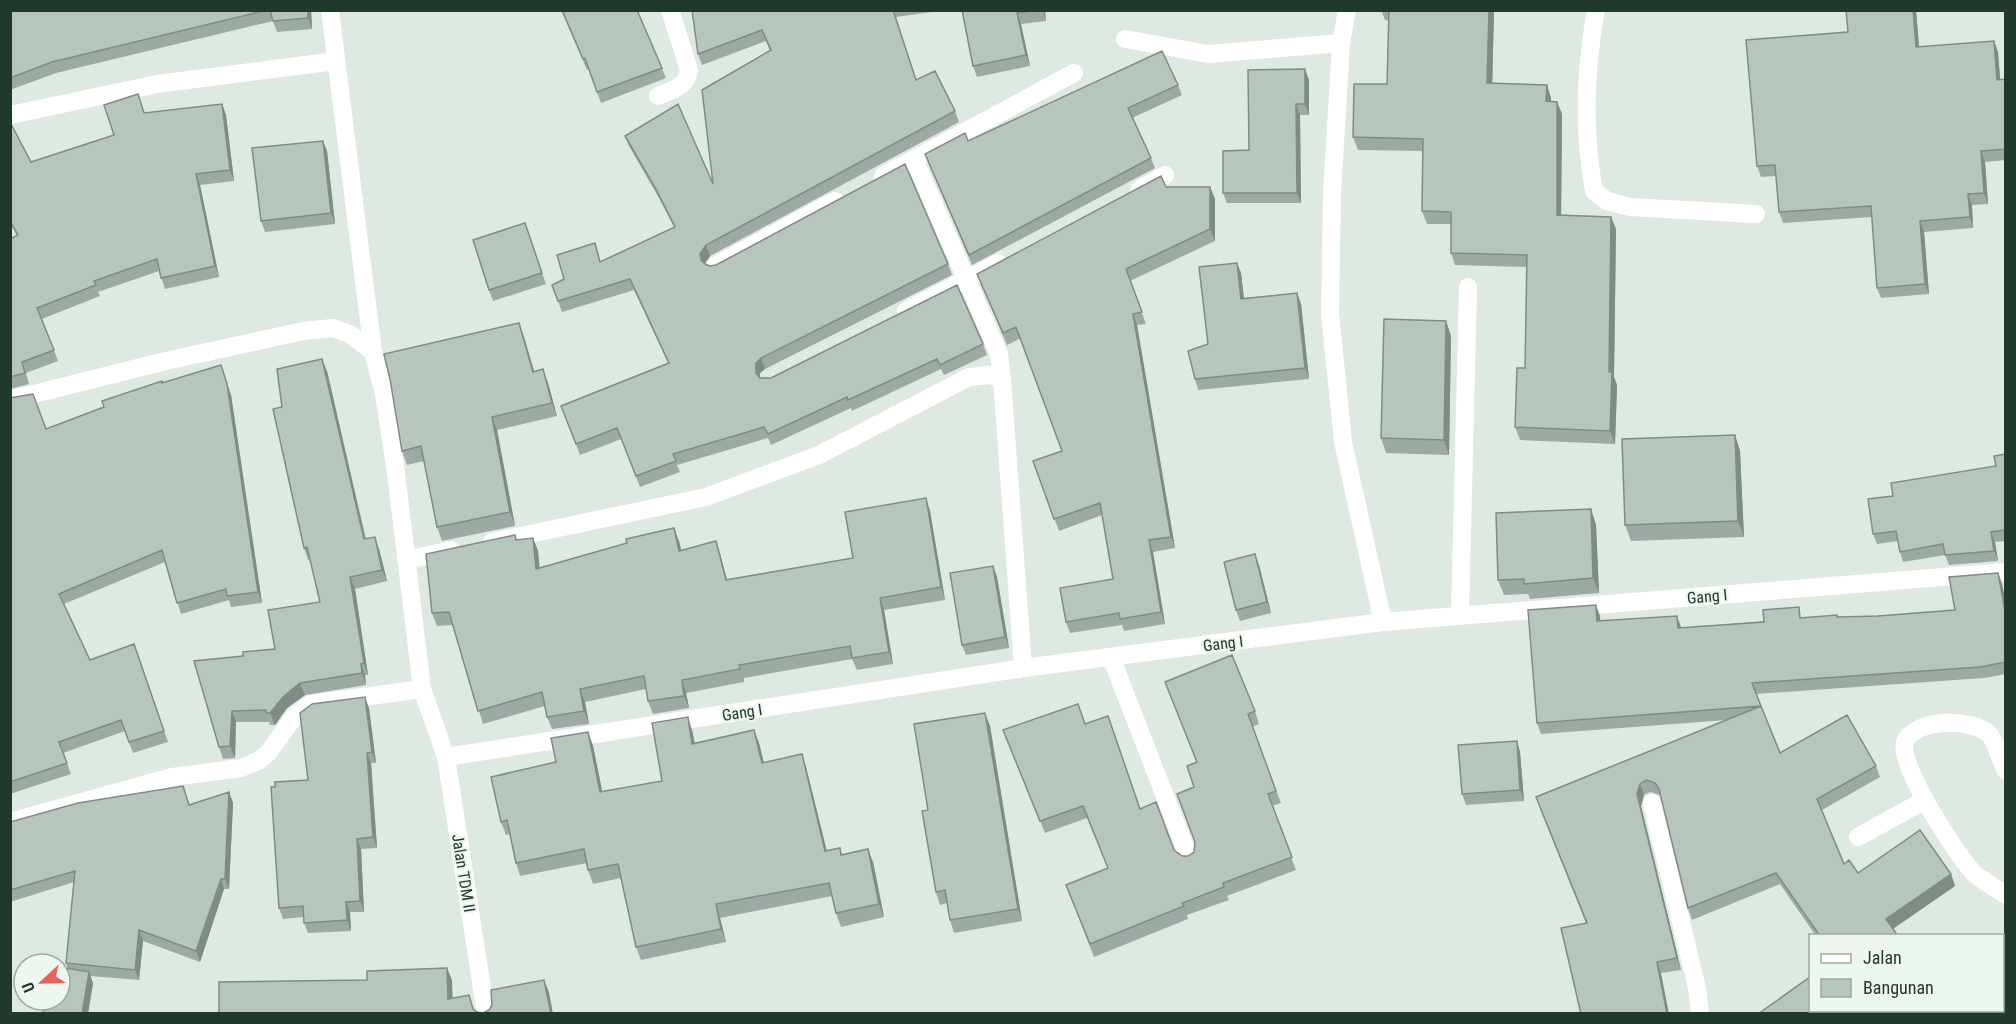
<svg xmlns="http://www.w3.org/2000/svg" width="2016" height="1024" viewBox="0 0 2016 1024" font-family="'Roboto Condensed',sans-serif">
<rect width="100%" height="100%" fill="#dee9e2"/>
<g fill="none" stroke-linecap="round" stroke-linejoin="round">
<!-- lane -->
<path stroke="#fff" stroke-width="18" d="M658,96C672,90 687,87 689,70L670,10
M1858,837L1925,800"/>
<!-- street -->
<path stroke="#fff" stroke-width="18" d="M330,10L373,352
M1347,10L1341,43L1332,194L1330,313L1343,442L1383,622
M1596,10C1585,70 1583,132 1594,191L1607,201L1630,207L1756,214
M1125,39L1208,54L1341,43
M10,115L157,84L336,61
M914,159L999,354L1002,379
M883,176L1074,73
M1140,189L1165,175
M715,266L835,201
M906,311L998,263
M10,400L161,362L303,331L333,328L350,334L373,352L384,394L396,473L422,689L446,757L486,1014
M492,542L706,497L819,455L969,377L989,375L1002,379L1023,668
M406,560L451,550
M1460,616L1468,287
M1111,657L1189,858
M446,757L1023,668L1383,622L2006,572
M2006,771C2002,763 1995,740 1989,734C1972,718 1915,718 1905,742C1897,763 1958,858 1975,874C1984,882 1996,888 2006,895
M1652,803L1697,988L1700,1014
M10,822L172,777L241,768L258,761L268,753L294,717L311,704L422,689
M2002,963L2006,961
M1924,1014L1928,1010"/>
</g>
<!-- wall -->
<path fill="#9daaa3" d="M10,10H311L312,29L277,32L273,21L56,73L10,90Z
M561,10H637L666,78L601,103L589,69L587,70Z
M692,10H946L896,17L916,80L955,111L959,122L710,256L704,264L710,266L948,264L952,275L765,369L760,373V378H771L983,344L987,355L944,375L941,369L852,411L851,408L771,445L768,438L677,465L680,472L640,487L621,439L580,455L561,406L668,363L634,290L562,312L552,285L674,227L660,200L629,146L625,136L713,184L770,51L766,41L702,65L698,54Z
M962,10H1045L1046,21L1021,24L1030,66L977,77L973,66Z
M1381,10H1564V12L1494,11L1492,83L1547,85L1551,98V101L1557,102L1562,114L1561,215L1611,217L1616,229L1614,377L1617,385L1615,444L1520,440L1515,427L1525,368L1527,267L1455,265L1451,253V224H1427L1422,211L1423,151L1358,150L1353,137L1387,84L1389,21L1385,20Z
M1846,10H1916L1919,47L1994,41L1998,52L2000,80L2006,79V160L1985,162L1988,204L1972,205L1973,228L1924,232L1929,294L1881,298L1877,288L1872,217L1783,223L1779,212L1776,176L1761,177L1757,166L1848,32Z
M1309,80V115H1300L1301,203H1227L1223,193L1249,150Z
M1178,85L1182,95L1132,118L1151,158L1155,168L972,265L925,154L968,141Z
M222,104L226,115L234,181L200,185L219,277L165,289L159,271L98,292L100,296L42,319L58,361L26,373L29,384L10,389V239L17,236L10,224V122L31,162L114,135L145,113Z
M323,141L327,151L335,224L265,232L261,221Z
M1166,187H1210L1215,199V241L1130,281L1146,324L1137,325L1175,548L1153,552L1165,624L1124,631L1122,625L1070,633L1066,622L1113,579L1102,515L1059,531L1033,461L1062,451L1021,338L1007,345L977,274Z
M525,223L546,284L493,301L489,290Z
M1237,263L1241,273L1244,298L1297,293L1301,304L1309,379L1198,390L1195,379Z
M1446,321L1451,336L1449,455L1386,453L1381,438Z
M519,323L524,337L534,371L548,383L557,416L497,430L515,526L442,541L437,527L424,461L407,465L402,451Z
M327,371L366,539L379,549L387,581L355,589L368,675H365L366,685L305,695L287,708L275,725H270L269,722H236L235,758L223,759L219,747L243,656L275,649L320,602L310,559L308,560L304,548L282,407Z
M162,383L231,395L262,603L231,607L229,600L181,614L165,562L64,604L90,660L134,644L168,742L133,753L125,731L63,753L71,774L10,794V398L46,429L104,407Z
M1735,435L1740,451L1744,537L1631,541L1625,525Z
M2006,454V541L1995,542L1998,561L1949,565L1945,555L1903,562L1900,552L1898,541L1877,544L1873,534L1893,496L1996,466Z
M926,498L930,511L945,600L884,610L893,664L857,670L852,659L744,678V682L686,693L689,708L653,714L648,701L646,689L585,702L589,724L552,729L547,717L545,706L483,724L453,625L437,626L432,613L517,540L533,538L538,551L539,568L679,541L681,550L720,554L727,579L853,558Z
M1591,509L1596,525L1599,593L1530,599L1528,594L1504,595L1498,580Z
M1259,565L1271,613L1240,621L1236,610Z
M993,566L997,577L1009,648L966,655L962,645Z
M1998,573L2002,584L2006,604V674L1984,678L1756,694L1780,753L1876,766L1880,777L1822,810L1844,864L1858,873L1951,874L1955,886L1893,929L1898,936H1816L1780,884L1692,920L1688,908L1661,796L1660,795L1650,792L1644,795L1641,806L1681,970L1661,973L1586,923L1540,809L1727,720L1541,734L1537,723L1600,616V621L1681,628L1837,615L1838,617L1878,616L1955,610Z
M1165,682L1255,711L1259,724L1252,727L1281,803L1272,806L1296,870L1227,896L1229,900L1187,915L1188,919L1094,957L1066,885L1108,868L1087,818L1045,833L1003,730L1085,724L1140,809L1174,850L1182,856H1188L1194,852L1195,843L1194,787L1197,762Z
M369,708L376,763H371L377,848L361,849L364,912H350L351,931L308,933L304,923V917L283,919L279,908L308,780Z
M990,726L1022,921L954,933L950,920L947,903L940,905L936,892L928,810Z
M692,730L695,744L754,730L759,743L764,763L806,767L827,851L840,848L842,854L873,862L884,917L841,927L836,913L832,896L720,918L726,942L641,960L636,947L621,878L593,884L588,870L587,863L520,876L516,863L510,834L506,835L501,822L556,762L588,732L593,746L602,791L662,781Z
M1517,741L1520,752L1524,801L1466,805L1462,794Z
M229,792L233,803L229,889H224L200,962L143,941L139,980L90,976L93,983L88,1014H43L68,969L66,963L74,882L10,902V822L189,805Z"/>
<!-- shaded-wall -->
<path fill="#808b84" d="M308,10H311L312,29L308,18Z
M1043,10H1045L1046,21Z
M1489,10H1494L1492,96L1487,83Z
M1913,10H1916L1920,58L1916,47Z
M1017,13L1021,24L1030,66L1026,55Z
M1994,41L1998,52L2001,91L1997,80Z
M1305,69L1309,80V115L1305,104Z
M1547,85L1551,98V114L1546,101Z
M1557,102L1562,114L1561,228L1557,215Z
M222,104L226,115L234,181L230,170Z
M1296,104L1300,115L1301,203L1297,193Z
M323,141L327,151L335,224L331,213Z
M1981,151L1985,162L1988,204L1984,193Z
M196,174L200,185L219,277L215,266Z
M1210,187L1215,199V241L1210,229Z
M1968,194L1972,205L1973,228L1970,217Z
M1611,217L1616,229L1614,377L1617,385L1615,444L1610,431L1609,372Z
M1920,221L1924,232L1929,294L1925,284Z
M706,245L710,256L704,265L701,260L700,254Z
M1237,263L1241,273L1245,309L1241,299Z
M1297,293L1301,304L1309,379L1305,368Z
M1133,314L1137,325L1175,548L1171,537Z
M1446,321L1451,336L1449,455L1444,440Z
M519,323L524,337L538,385L533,372Z
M761,358L765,369L760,373V383L756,373V363Z
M322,359L327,371L368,551L364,539Z
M221,365L231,395L262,603L258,592Z
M543,369L548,383L557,416L552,403Z
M492,417L497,430L515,526L510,512Z
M1735,435L1740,451L1744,537L1738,521Z
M926,498L930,511L945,600L941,587Z
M1591,509L1596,525L1599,593L1593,578Z
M674,528L679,541L684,563L679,551Z
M1991,532L1995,542L1998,561L1994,551Z
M375,537L379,549L387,581L382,570Z
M533,538L538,551L541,582L536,569Z
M1149,540L1153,552L1165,624L1161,612Z
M716,541L720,554L730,592L726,580Z
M1255,554L1259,565L1271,613L1267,602Z
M993,566L997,577L1009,648L1005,637Z
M1998,573L2002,584L2006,604V616Z
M350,577L355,589L368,675L364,663Z
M880,598L884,610L893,664L889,652Z
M1596,605L1600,616L1601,632L1597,621Z
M1677,616L1681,627L1682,639L1678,628Z
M361,664L365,675L366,685L362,673Z
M682,680L686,693L689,708L684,696Z
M300,683L305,695L287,708L275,725L270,713L283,697Z
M580,689L585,702L589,724L584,711Z
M365,697L369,708L376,763L372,752Z
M232,711L236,722L235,758L230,746Z
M985,713L990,726L1022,921L1018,909Z
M688,717L692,730L697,757L692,744Z
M754,730L759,743L767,776L762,763Z
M588,732L593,746L605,805L600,792Z
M1517,741L1520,752L1524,801L1520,790Z
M367,753L371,763L377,848L373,837Z
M802,754L806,767L830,865L825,851Z
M1640,784L1644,795L1641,806L1681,970L1677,958L1637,794Z
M229,792L233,803L229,889L225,879Z
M357,839L361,849L364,912L360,901Z
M868,849L873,862L884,917L879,904Z
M1951,874L1955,886L1891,930L1886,919Z
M221,879L224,889L200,962L196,951Z
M346,902L350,912L351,931L347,920Z
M716,904L720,918L726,942L721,929Z
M139,930L143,941L139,980L135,970Z
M1657,962L1661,973L1669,1014H1667Z
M447,968L452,980L453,1011L448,999Z
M89,972L93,983L88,1014H82Z
M544,980L549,992L553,1014H551Z
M1841,1011H1844L1846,1014H1837Z
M1849,1011H1870L1866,1014H1847L1846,1012Z"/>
<!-- building -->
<path fill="#b7c6bd" stroke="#808b84" stroke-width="1.5" d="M10,10H267L52,62L10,78Z
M270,10H308V18L273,21Z
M562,10H637L662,68L597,92L585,58L583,59Z
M692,10H893L916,80L935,71L955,111L706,245L700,254L701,260L705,264L710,266L716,265L905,164L948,264L761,358L756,363V373L760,378H771L957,285L983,344L940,365L937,359L848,400L847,397L768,434L764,427L673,454L676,461L636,476L617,428L576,444L561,406L669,363L630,279L558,301L552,285L564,279L557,255L595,243L600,262L675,227L656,189L625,136L678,104L713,184L702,90L771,50L762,30L698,54Z
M962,10H1039L1017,13L1026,55L973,66Z
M1389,10H1489L1487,83L1547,85L1546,101L1557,102V215L1611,217L1609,372H1612L1610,431L1515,427L1517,368H1525L1527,255L1451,253V212L1422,211L1423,139L1353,137L1354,84H1387Z
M1846,10H1913L1916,47L1994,41L1997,80L2006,79V149L1981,151L1984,193L1968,194L1970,217L1920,221L1925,284L1877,288L1871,206L1779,212L1775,165L1757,166L1746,40L1848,32Z
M1162,51L1178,85L1128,108L1151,158L969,255L925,154L965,133L968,141Z
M1305,69V104H1296L1297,193H1223V151L1249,150L1248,70Z
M138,94L144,113L222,104L230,170L196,174L215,266L161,278L157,259L94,281L96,285L37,308L54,350L22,362L25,373L10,377V239L18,235L10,221V122L31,162L114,135L104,105Z
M323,141L331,213L261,221L252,148Z
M1161,176L1166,187H1210V229L1126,269L1142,312L1133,314L1171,537L1149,540L1161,612L1120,619L1119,613L1066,622L1060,588L1113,579L1100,503L1054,519L1033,461L1062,451L1016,327L1003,333L977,274Z
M525,223L542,273L489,290L473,240Z
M1237,263L1241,299L1297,293L1305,368L1195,379L1188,351L1208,344L1199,267Z
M1384,319L1446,321L1444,440L1381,438Z
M519,323L533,372L543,369L552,403L492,417L510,512L437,527L421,446L402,451L390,379L384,354Z
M322,359L364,539L375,537L382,570L350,577L364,663L361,664L362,673L300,683L283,697L270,713H266V710L232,711L230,746L219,747L194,661L243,656V652L275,649L268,610L320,602L307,547L304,548L273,409L282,407L277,369Z
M221,365L227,384L258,592L227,596L226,589L177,603L162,550L59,594L90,660L134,644L164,731L129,742L121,720L59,742L67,763L10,782V398L33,394L46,429L104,407L102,401L162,381V383Z
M1735,435L1738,521L1625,525L1622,439Z
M2006,454V530L1991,532L1994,551L1945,555L1943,544L1900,552L1896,531L1873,534L1868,499L1893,496L1891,483L1996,466L1994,456Z
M926,498L941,587L880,598L889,652L852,658L850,646L739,665L740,669L682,680L684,696L648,701L644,676L580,689L584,711L547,717L542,692L478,711L449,612L432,613L426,554L515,535L516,540L533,538L536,569L627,543L626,539L674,528L679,551L716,541L726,580L853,558L845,512Z
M1591,509L1593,578L1524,584V579L1498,580L1496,513Z
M1255,554L1267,602L1236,610L1224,562Z
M993,566L1005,637L962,645L950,573Z
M1998,573L2006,616V662L1980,667L1752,683L1761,706L1537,723L1528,610L1596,605L1597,621L1677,616L1678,628L1764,622L1763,610L1799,607L1800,618L1837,615V617L1878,616L1955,610L1949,577Z
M1232,655L1255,711L1248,714L1276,791L1268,794L1292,857L1223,883L1224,887L1182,903L1184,906L1090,944L1066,885L1108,868L1083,806L1040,821L1003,730L1078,704L1085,724L1108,716L1140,809L1156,802L1174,850L1182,856H1188L1194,852L1195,842L1177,794L1194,787L1187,766L1197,762L1165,682Z
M365,697L372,752L367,753L373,837L357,839L360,901L346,902L347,920L304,923L303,906L279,908L271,787H275V782L308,780L300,713L312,704Z
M1761,706L1780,753L1847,715L1876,766L1817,799L1844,864L1849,860L1858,873L1920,830L1951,874L1886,919L1898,936H1820L1776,873L1688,908L1659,789L1655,783L1646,780L1640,784L1637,794L1677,958L1657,962L1667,1014H1581L1561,928L1587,923L1536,797Z
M985,713L1018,909L950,920L945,890L936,892L922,811L928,810L914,724Z
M688,717L692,744L754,730L762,763L802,754L825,851L840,848L841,855L868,849L879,904L836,913L829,883L716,904L721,929L636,947L618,864L588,870L584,849L516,863L507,820L501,822L491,777L556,762L551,738L588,732L600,792L662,781L652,723Z
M1517,741L1520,790L1462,794L1458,745Z
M183,786L189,805L229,792L225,879H221L196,951L139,930L135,970L66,963L75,871L10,890V822L78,803Z
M60,967L89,972L82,1014H43L45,1000H60Z
M447,968L448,999L469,995L473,1009L477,1012L483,1013L489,1010L492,1005L491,990L544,980L551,1014H219V982L367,980V971Z
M1810,977V1011H1841L1837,1014H1758Z"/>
<g text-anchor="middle" stroke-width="4.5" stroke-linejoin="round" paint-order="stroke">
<!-- street labels -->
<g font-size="16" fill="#21382c" stroke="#eef6f0">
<text transform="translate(1707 596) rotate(-5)" y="6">Gang I</text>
<text transform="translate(1223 643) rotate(-7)" y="6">Gang I</text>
<text transform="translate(742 712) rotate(-9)" y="6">Gang I</text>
<text transform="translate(464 873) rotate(81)" y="6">Jalan TDM II</text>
</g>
</g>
<!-- border -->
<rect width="2016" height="1024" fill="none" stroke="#21382c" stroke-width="24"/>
<!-- legend -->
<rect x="1809" y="934" width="195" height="78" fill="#eef6f0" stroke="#9caaa2" stroke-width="1.5"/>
<rect x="1821" y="954" width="30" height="9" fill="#ffffff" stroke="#9caaa2" stroke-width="1.5"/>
<text x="1863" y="964" font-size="18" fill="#21382c">Jalan</text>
<rect x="1821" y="979" width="30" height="18" fill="#b7c6bd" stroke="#9caaa2" stroke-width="1.5"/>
<text x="1863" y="994" font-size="18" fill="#21382c">Bangunan</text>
<!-- north arrow -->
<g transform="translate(42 982) rotate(248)"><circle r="28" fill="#eef6f0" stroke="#9caaa2" stroke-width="1.5"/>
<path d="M0-4.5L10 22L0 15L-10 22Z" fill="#ea605c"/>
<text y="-9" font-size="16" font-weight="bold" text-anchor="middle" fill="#21382c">U</text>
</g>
</svg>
